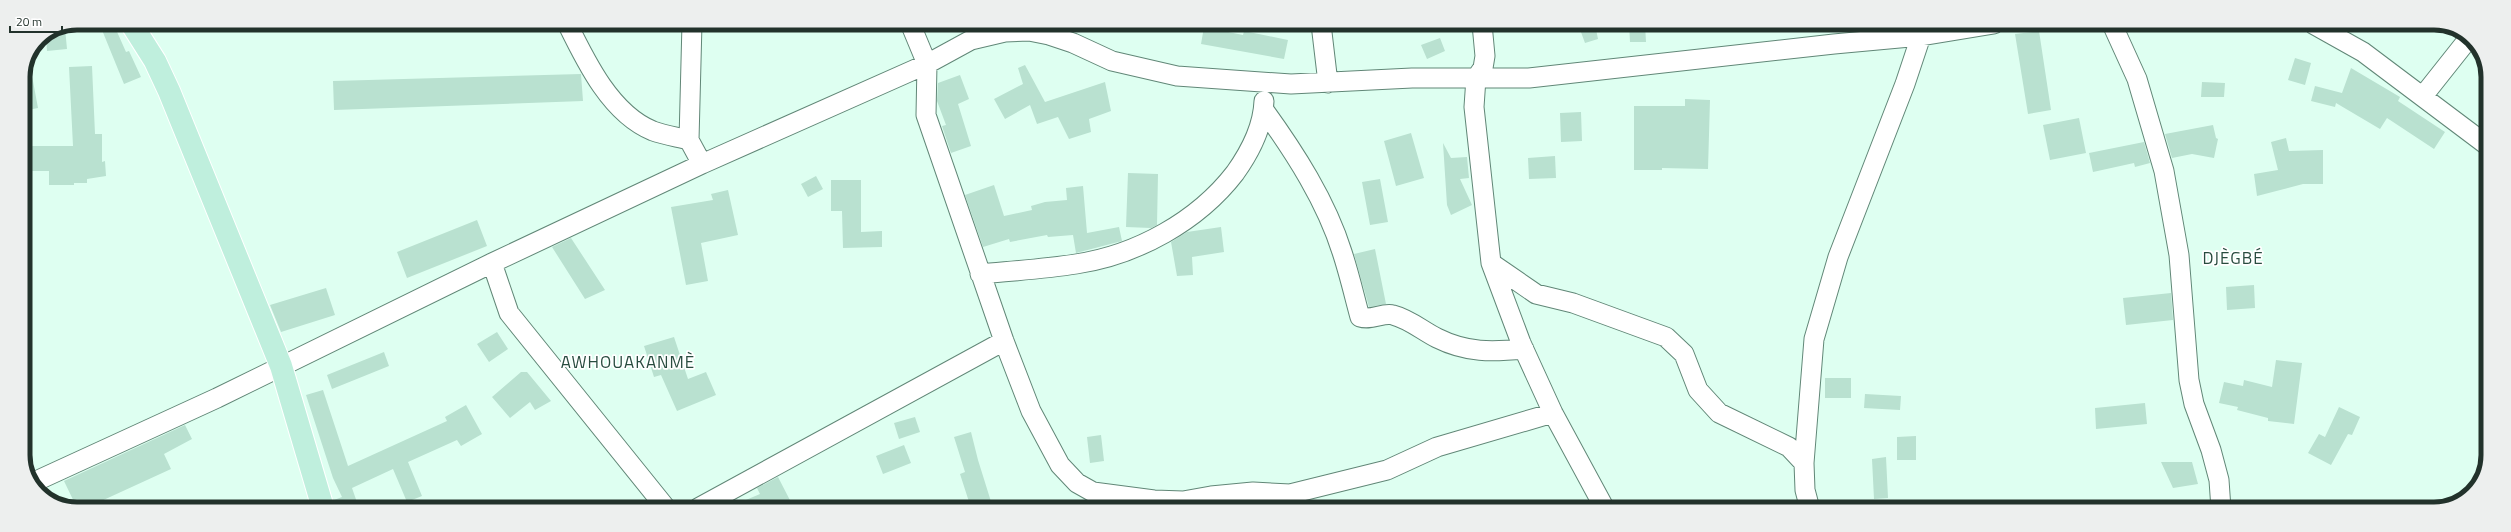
<svg xmlns="http://www.w3.org/2000/svg" width="2511" height="532" viewBox="0 0 2511 532" font-family="'Titillium Web',sans-serif">
<rect width="100%" height="100%" fill="#defff1"/>
<!-- building -->
<path fill="#b9e1d0" d="M1578,24H1595L1598,39L1585,43Z
M1629,24H1645L1646,42H1630Z
M114,25L126,52L129,51L141,77L124,84L102,30Z
M1204,27L1243,35L1244,31L1288,40L1284,59L1201,44Z
M65,28L67,49L47,51L46,36Z
M2039,31L2051,110L2028,114L2015,34Z
M1440,38L1445,51L1427,59L1421,45Z
M2295,58L2311,63L2305,85L2288,80Z
M28,65H30L38,108L23,111V77Z
M1025,65L1045,102L1105,82L1111,111L1089,119L1091,132L1069,139L1058,117L1037,124L1030,105L1005,119L994,99L1023,84L1018,68Z
M92,66L95,134H102V162L105,161L106,176L87,179V183H74V185H49V171H23V146H73L69,67Z
M2351,68L2400,97L2398,101L2445,132L2434,149L2387,118L2380,129L2336,103L2335,107L2311,101L2315,86L2342,93Z
M581,74L583,101L334,110L333,81Z
M960,75L969,99L958,104L971,146L951,153L942,126L946,125L937,101L938,83Z
M2202,82L2225,83L2224,97H2201Z
M1685,99L1710,100L1708,169L1662,168V170H1634V106H1685Z
M1581,112L1582,141L1561,142L1560,113Z
M2079,118L2086,153L2050,160L2043,125Z
M2213,125L2216,138L2218,139L2214,158L2192,154L2172,158L2165,134Z
M1411,133L1424,178L1396,186L1384,141Z
M2286,138L2289,151L2323,150V184H2303L2257,196L2254,174L2278,170L2271,142Z
M2144,142L2150,163L2135,167L2134,163L2093,172L2089,153Z
M1443,143L1451,158L1467,157L1469,178L1460,179L1472,205L1451,215L1447,205Z
M1555,156L1556,178L1529,179L1528,158Z
M1128,173L1158,174L1157,225L1151,228L1126,227Z
M816,176L823,189L808,197L801,184Z
M1380,179L1388,222L1370,225L1362,182Z
M831,180H861V232L882,231V247L843,248L842,211H831Z
M994,185L1004,216L1032,210L1031,206L1045,202L1067,200L1066,188L1083,186L1087,233L1119,227L1122,241L1076,253L1073,235L1048,237L1047,235L1010,242L1009,239L983,247L965,195Z
M728,190L738,235L701,243L708,281L686,285L671,207L713,200L711,194Z
M477,220L487,246L407,278L397,252Z
M1221,227L1224,252L1192,257L1193,275L1177,276L1171,242L1187,232Z
M571,238L605,290L585,299L552,247Z
M1375,249L1386,304L1369,307L1354,254Z
M2254,285L2255,308L2227,310L2226,287Z
M326,288L335,315L281,332L270,305Z
M2171,293L2173,320L2126,325L2123,298Z
M497,332L508,349L489,362L477,344Z
M674,337L688,379L706,372L716,395L677,411L661,375L654,377L644,346Z
M384,352L389,366L332,389L327,375Z
M2276,360L2302,363L2294,424L2268,421V418L2237,410L2238,407L2219,403L2224,382L2243,386L2244,380L2272,387Z
M521,372H527L551,401L535,410L530,402L510,418L492,397Z
M1825,378H1851V398H1825Z
M323,390L348,466L447,421L445,417L466,405L482,434L461,446L457,440L408,462L422,496L407,502L393,469L352,488L359,508H335L334,500L342,497L333,478L306,395Z
M1865,394L1901,396L1900,410L1864,408Z
M2145,403L2147,424L2096,429L2095,408Z
M2339,407L2360,417L2352,435L2348,434L2331,465L2308,453L2319,434L2325,437Z
M915,417L920,432L899,439L894,423Z
M185,425L192,439L164,454L171,469L86,508H77L64,481Z
M971,432L978,460L993,508H971L960,474L965,472L954,437Z
M1101,435L1104,461L1090,463L1087,437Z
M1916,436V460H1897V437Z
M904,445L911,463L883,474L876,456Z
M1886,457L1888,498L1874,499L1872,459Z
M2161,462H2192L2198,484L2173,488Z
M778,477L794,508H727L760,494L757,488Z"/>
<g fill="none" stroke-linecap="round" stroke-linejoin="round">
<defs>
<path id="minor" d="M567,23C586,62 611,114 653,131C664,135 677,137 689,140
M692,23L689,140L702,164
M910,23L927,64L926,115L1004,341L1031,411L1060,465L1077,483L1093,492L1154,500L1183,501L1211,496L1253,492L1290,494L1387,470L1437,447L1553,413
M1321,24L1328,83
M1482,24L1485,56L1483,68L1476,78L1474,107L1491,263L1521,343L1553,413L1605,509
M2112,24L2137,79L2164,171L2179,255L2189,380L2194,404L2211,450L2219,480L2221,509
M2313,24L2363,52L2488,146
M2423,96L2469,38
M1264,110C1295,153 1326,201 1342,252C1349,273 1354,295 1360,317C1372,321 1383,312 1393,315C1409,319 1423,331 1437,338C1467,353 1492,352 1524,349
M492,263L509,313L666,508
M1491,263L1536,294L1573,303L1666,337L1684,354L1698,390L1719,413L1789,447L1804,463L1805,490L1810,509
M980,274C1012,271 1045,269 1076,264C1137,255 1198,221 1235,173C1250,152 1263,127 1264,101
M1804,463L1814,339L1838,257L1905,84L1921,36
M34,482L217,398L492,263L702,164L927,64L971,40L1005,32L1029,31L1049,35L1073,43L1112,61L1177,76L1291,84L1412,78H1529L1834,44L1921,36L1994,24
M698,508L1004,341"/>
<path id="major" d="M131,23L155,61L169,91L281,366L323,508"/>
</defs>
<!-- minor casing -->
<use href="#minor" stroke="#618777" stroke-width="21"/>
<!-- major casing -->
<use href="#major" stroke="#fff" stroke-width="24"/>
<!-- minor -->
<use href="#minor" stroke="#fff" stroke-width="19"/>
<!-- major -->
<use href="#major" stroke="#bfefdd" stroke-width="22"/>
</g>
<g text-anchor="middle" stroke-width="3.5" stroke-linejoin="round" paint-order="stroke">
<!-- quarter labels -->
<g font-size="17" letter-spacing="1" fill="#284c3f" stroke="#fff">
<text x="2233" y="264">DJÈGBÉ</text>
<text x="628" y="368">AWHOUAKANMÈ</text>
</g>
</g>
<!-- crop -->
<path d="M0 0H2511V532H0ZM77 30H2434A47 47 0 0 1 2481 77V455A47 47 0 0 1 2434 502H77A47 47 0 0 1 30 455V77A47 47 0 0 1 77 30Z" fill="#edefee" fill-rule="evenodd"/>
<path fill="none" stroke="#22322b" stroke-width="5" d="M77 30H2434A47 47 0 0 1 2481 77V455A47 47 0 0 1 2434 502H77A47 47 0 0 1 30 455V77A47 47 0 0 1 77 30Z"/>
<!-- scale -->
<path d="M10 26v6h52v-6" fill="none" stroke="#22322b" stroke-width="2"/>
<text x="16" y="26" font-size="12" fill="#22322b" stroke="#ffffff" stroke-width="3" paint-order="stroke">20 m</text>
</svg>
